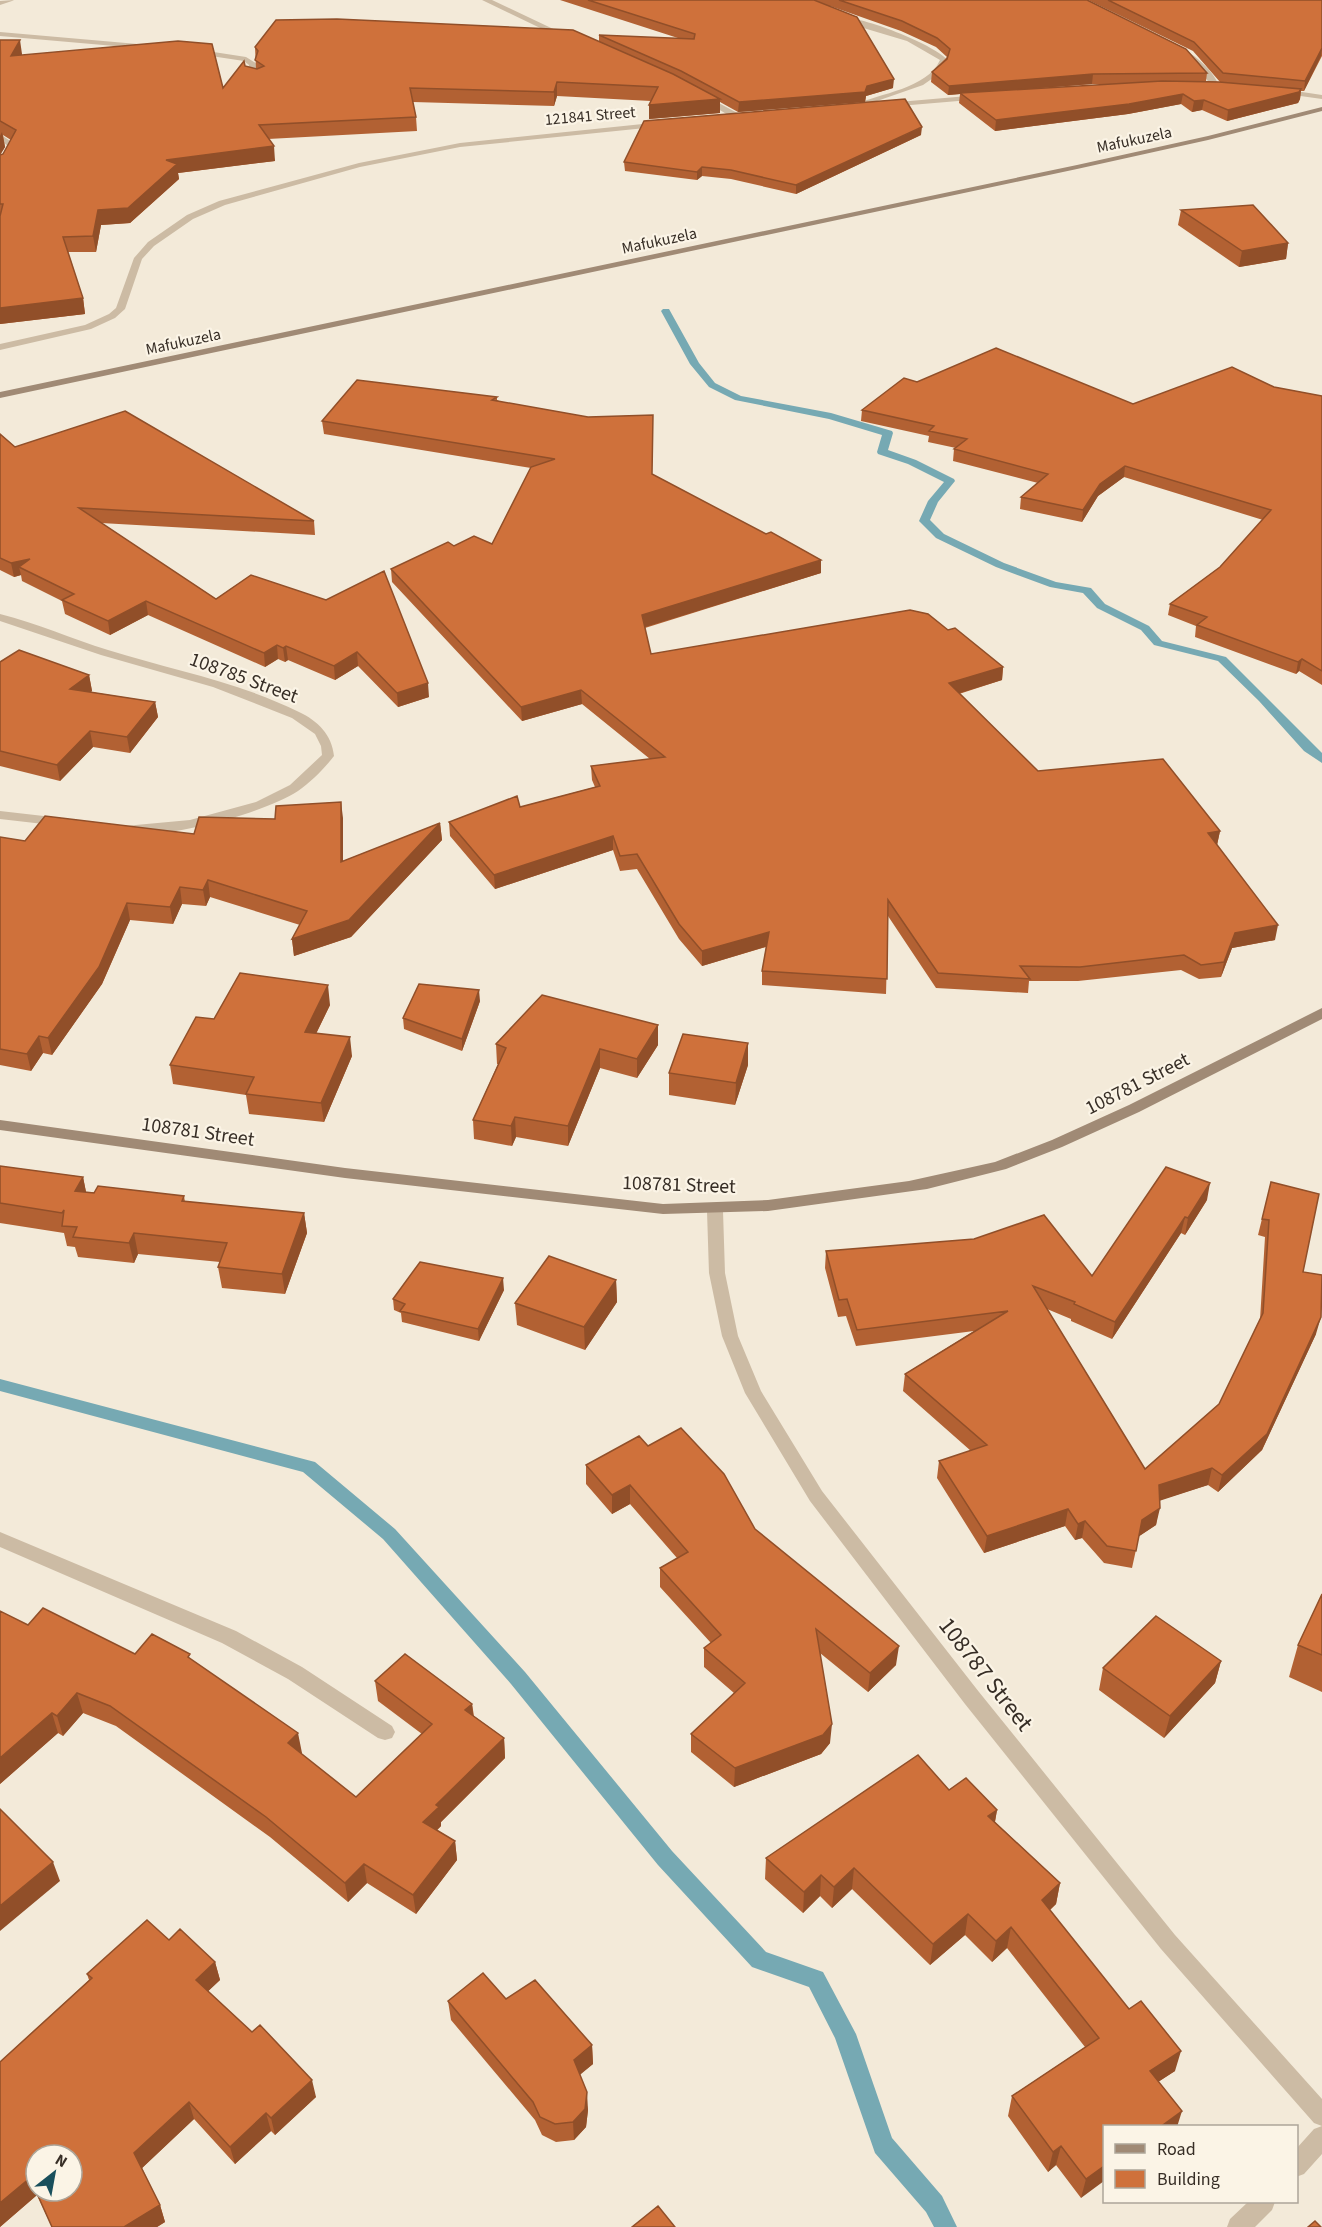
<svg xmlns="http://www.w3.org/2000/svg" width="1322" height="2227" viewBox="0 0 1322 2227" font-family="'Source Sans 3',sans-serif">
<rect width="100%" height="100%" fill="#f3ead9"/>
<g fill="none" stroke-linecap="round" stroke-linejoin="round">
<!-- stream -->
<path fill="#76a9b3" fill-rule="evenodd" d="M663,309H669L699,363L715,383L741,396L831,413L892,431L893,433L888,450L916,460L954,479L955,481L938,502L930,520L944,534L1004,563L1056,582L1091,588L1105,604L1149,626L1162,641L1226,657L1322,753V763L1304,751L1259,701L1218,661L1154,645L1141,630L1097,608L1083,593L1050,587L996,567L936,538L919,521L928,501L944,482L908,464L878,454L877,452L882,435L829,419L735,400L709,387L690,364L661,311Z
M0,1379L315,1462L395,1529L525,1672L672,1851L766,1952L823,1972L856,2034L892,2138L942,2196L957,2227H934L926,2212L875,2153L835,2038L809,1987L752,1967L658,1865L511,1684L383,1539L303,1472L0,1391Z"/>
<!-- street -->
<path fill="#ccbba4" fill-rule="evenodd" d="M14,0L12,1L0,5V1Z
M482,0H492L568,36L561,38Z
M840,17C864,17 931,43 948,60L943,71L923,85L854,109V105C880,93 927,89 940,60L907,41L840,21Z
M0,32L149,45L153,47L149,49L0,36Z
M1173,47C1190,47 1217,74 1220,89H1214L1194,63L1173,51Z
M194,49L246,57L257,64L254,75L263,79L259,81L247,78L249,65L244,61L191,53Z
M1282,89L1322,95V99L1279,93Z
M704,95L741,115L742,117L735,119L701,99Z
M979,95L982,99L887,107L883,105L887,103Z
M662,122H665V126L460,147L360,167L225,205L193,219L154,246L142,259L125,309L115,318L91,329L0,350V344L85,325L109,314L116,308L134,258L148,242L187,215L219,201L359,163L460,143Z
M0,134L16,145L4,168L0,170V160L8,146L0,140Z
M0,614C37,623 72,639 108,650C172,670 239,682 299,712C318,721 332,735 334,756C324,769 311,782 298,791C264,813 164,841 125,832L124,829L125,826L190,820L256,802L290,785L322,755L321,746L315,734L292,718L213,687L101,655L0,621Z
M0,811L61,818L67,822L61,826L0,819Z
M715,1206L723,1211L725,1273L738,1336L761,1391L822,1491L979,1692L1175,1935L1322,2099V2154L1304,2174L1296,2177V2149L1314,2129L1322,2126L1314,2123L1161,1949L965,1704L810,1501L745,1393L722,1336L709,1273L707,1211Z
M0,1532L236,1631L302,1667L392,1726L395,1732L392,1738L385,1740L378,1738L288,1679L222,1643L0,1547Z
M1248,2202H1275L1272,2210L1255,2227H1227L1230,2219Z"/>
<!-- secondary -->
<path fill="#a08a75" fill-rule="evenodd" d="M1322,107V111L1208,140L1077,169L0,398V392L1077,165L1208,136Z
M1322,1008V1019L1139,1112L1062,1147L1006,1169L927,1189L768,1211L663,1214L345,1178L0,1130V1120L345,1168L663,1204L768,1200L909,1181L995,1162L1052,1140L1129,1105Z"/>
</g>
<!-- wall -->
<path fill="#b26133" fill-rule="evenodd" d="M560,0H1087L1207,73L1206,81L1220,82L1193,51L1088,0H1322V56L1304,91H1301L1300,99L1298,103L1227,121L1202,110L1192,112L1181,104L1128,114L995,131L959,103L960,94L948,95L931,82L932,72L947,57L936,47L901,31L830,6L893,88L866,96L865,102L738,112L720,102V113L649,119V105L651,101L557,96L554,106L413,102L416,117L417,131L268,139L275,161L178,173L179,179L130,223L101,225L96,252H68L83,298L85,314L0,324V40L22,54V55L223,88L245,66L256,69L255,47L599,41V35L681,39ZM1092,84H1117L1031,89ZM3,135L11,140L3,154L0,155L5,147Z
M921,135L796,194L731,179L702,176L697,180L625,171L624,162Z
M1181,210L1288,243L1286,259L1239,267L1178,225Z
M917,382L1133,404L1274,387L1322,396V685L1299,671L1296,674L1195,637L1196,626L1168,615L1170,604L1220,567L1263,520L1124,477L1098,496L1082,522L1020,509L1021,497L1038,483L953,461L954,449L956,448L928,442L929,436L861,421L862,410Z
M497,397V400L652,475L821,573L645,628L651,654L948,630L1003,667L1002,680L959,694L1038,771L1220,831L1217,845L1275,940L1232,948L1221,977L1199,979L1181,970L1078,981H1029L1028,993L936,988L888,916L886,994L762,985V971L766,947L702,966L679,939L637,869L620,871L613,850L495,889L450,836L449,822L520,807L595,787L592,780L591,766L650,759L582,704L522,721L392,582L391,569L454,546L492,544L531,468L324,434L322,421Z
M0,434L15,447L314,521L315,535L101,523L216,599L251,575L429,697L398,707L358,666L335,680L288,660L285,662L278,659L265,667L148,615L110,635L65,614L62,601L22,581L21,575L14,577L0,570Z
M0,662L89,675L92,691L91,692L155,702L158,717L130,753L93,747L60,781L0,766Z
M343,818V861L440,823L442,840L351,937L294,956L292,939L300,925L210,897L206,906L182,904L173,924L130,920L102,984L52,1055L43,1053L31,1071L0,1065V837L25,841L194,834L275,819Z
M480,1001L462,1051L404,1029L403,1018Z
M330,1005L316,1034L352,1056L324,1122L249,1114L246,1095L173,1084L170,1065L214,1019Z
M496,1044L658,1045L637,1078L600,1068L568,1146L516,1137L512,1146L474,1139L473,1120L498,1064H497Z
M748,1065L735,1105L669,1095V1073Z
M0,1166L83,1177L86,1192L184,1196L185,1202L304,1213L307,1233L285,1294L222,1288L218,1267L220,1262L138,1254L134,1263L78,1257L75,1247L67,1246L64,1233L0,1223Z
M1271,1182L1303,1272L1316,1334L1262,1450L1218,1492L1208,1485L1160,1500L1156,1525L1139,1536L1132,1568L1104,1563L1082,1538L1075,1540L1065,1526L984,1553L937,1478L939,1461L971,1451L903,1391L905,1374L974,1331L856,1346L846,1316L838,1317L825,1268L826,1251L1092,1276L1207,1200L1185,1235L1181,1233L1112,1339L1071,1321V1319L1047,1309L1145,1469L1219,1404L1260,1320L1265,1237L1258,1235Z
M616,1280L617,1302L585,1350L517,1325L515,1303Z
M504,1290L479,1341L402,1322L401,1313L394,1310L393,1299Z
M648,1446L755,1529L896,1665L868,1692L820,1653L830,1743L821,1754L734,1787L691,1752V1734L734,1693L704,1667V1648L711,1643L660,1587V1568L677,1558L630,1504L612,1514L586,1484V1465Z
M1322,1594V1692L1289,1677L1298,1645Z
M28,1625L135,1654L191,1660L302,1753L301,1754L356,1797L422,1734L378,1701L375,1681L472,1704L474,1716L504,1738L505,1758L441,1822V1826L437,1830L455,1841L457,1860L416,1914L367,1883L348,1902L270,1837L116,1726L83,1713L63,1736L58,1733L0,1784Z
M1221,1661L1215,1683L1164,1738L1099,1690L1103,1668Z
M949,1790L997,1810L995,1822L1060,1883L1056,1904L1050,1910L1175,2071L1158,2082L1081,2198L1056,2165L1048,2172L1008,2116L1012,2096L1085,2047L1007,1948L992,1962L965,1935L930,1965L852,1889L832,1908L820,1896L803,1913L765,1879L766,1858Z
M169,1940L215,1962L220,1980L208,1991L316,2097L275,2135L271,2131L235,2164L194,2119L142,2168L160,2205L165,2222L157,2227H52L37,2195L0,2227V2062L89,1980L87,1974Z
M506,1999L592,2045L593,2064L580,2074L588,2110L586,2127L574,2140L556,2142L542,2135L535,2120L451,2020L448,2001Z"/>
<!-- shaded-wall -->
<path fill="#914f29" d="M20,40L22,54L13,70L11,56Z
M1322,48L1321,56L1304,91L1305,81Z
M1093,74L1092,84L961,94L960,93V94L948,95L949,86Z
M894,79L893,88L866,96L865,102L738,112L739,102L867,86Z
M557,82V96L554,106V92Z
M1301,89L1300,99L1298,103L1227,121L1228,110Z
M1183,94L1181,104L1128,114L995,131L996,120Z
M720,99V113L649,119V105Z
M1204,100L1202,110L1192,112L1194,101Z
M922,127L921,135L796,194V185Z
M2,132L5,147L0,155V136Z
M274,146L275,161L178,173L179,179L130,223L101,225L96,252L93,236L98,210L166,160Z
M702,167V176L697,180V172Z
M1288,243L1286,259L1239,267L1242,251Z
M83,298L85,314L0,324V308Z
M1125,466L1124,477L1098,496L1082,522L1083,510L1100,484Z
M30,559L19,567L21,575L14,577L11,563Z
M821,560V573L642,628V615Z
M146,601L148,615L110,635L108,621Z
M277,645L278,659L265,667L264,653Z
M286,646L288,660L285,662L283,648Z
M357,652L358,666L335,680L334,666Z
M1302,659L1299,671L1296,674L1298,662Z
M1003,667L1002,680L947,697L949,683Z
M89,675L92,691L73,704L70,689Z
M428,683L429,697L398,707L397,693Z
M581,690L582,704L522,721L521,707Z
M155,702L158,717L130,753L127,737Z
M90,731L93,747L60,781L57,765Z
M341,802L343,818V878L341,862Z
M440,823L442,840L351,937L294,956L292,939Z
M1220,831L1217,845L1208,833Z
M613,836V850L495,889L494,875Z
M208,880L210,897L206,906L203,890Z
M180,887L182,904L173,924L170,907Z
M127,903L130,920L102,984L52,1055L48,1038Z
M1278,925L1275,940L1232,948L1221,977L1224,962L1235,933Z
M769,932L768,946L702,966V951Z
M328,985L330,1005L307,1052L305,1032Z
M479,990L480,1001L462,1051V1039Z
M658,1025V1045L637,1078V1059Z
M39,1036L43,1053L31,1071L27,1054Z
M350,1037L352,1056L324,1122L321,1103Z
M748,1043V1065L735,1105L736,1083Z
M600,1049V1068L568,1146V1126Z
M515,1117L516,1137L512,1146L511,1126Z
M83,1177L87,1197L75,1191Z
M1210,1183L1207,1200L1185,1235L1188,1218Z
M304,1213L307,1233L285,1294L282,1274Z
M1185,1217L1181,1233L1112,1339L1115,1322Z
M134,1233L138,1254L134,1263L129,1243Z
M503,1278L504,1290L479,1341L478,1329Z
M616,1280L617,1302L585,1350L584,1327Z
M1321,1317L1316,1334L1262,1450L1218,1492L1222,1475Z
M1212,1468L1208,1485L1156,1502L1159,1485Z
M630,1485V1504L612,1514V1495Z
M1160,1508L1156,1525L1138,1537L1142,1520Z
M1068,1509L1065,1526L984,1553L987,1536Z
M1085,1521L1082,1538L1075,1540L1078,1524Z
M899,1646L896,1665L868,1692L870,1673Z
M1221,1661L1215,1683L1164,1738L1170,1716Z
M77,1693L83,1713L63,1736L57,1716Z
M472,1704L474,1723L465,1710Z
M52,1713L58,1733L0,1784V1758Z
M832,1724L830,1743L821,1754L734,1787L735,1768Z
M298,1733L302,1753L292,1763L288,1743Z
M504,1738L505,1758L441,1822V1826L426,1841L423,1822L436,1805Z
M997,1810L993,1832L988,1816Z
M455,1841L457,1860L416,1914L413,1895Z
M53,1862L60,1881L0,1931V1906Z
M364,1864L367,1883L348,1902L345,1883Z
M854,1868L852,1889L832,1908L834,1887Z
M821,1875L820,1896L803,1913L804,1892Z
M1060,1883L1056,1904L1038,1921L1042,1900Z
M968,1914L965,1935L930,1965L933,1944Z
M1011,1927L1007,1948L992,1962L996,1941Z
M215,1962L220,1980L201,1998L196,1980Z
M592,2045L593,2064L575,2079L574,2060Z
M1181,2051L1175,2071L1144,2091L1150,2071Z
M312,2080L316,2097L275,2135L271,2118Z
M587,2092L588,2110L586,2127L574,2140L573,2122Z
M189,2102L194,2119L140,2170L134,2153Z
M1182,2111L1177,2127H1160Z
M266,2113L271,2131L235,2164L230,2147Z
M1061,2146L1056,2165L1048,2172L1053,2152Z
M1104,2166V2181L1081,2198L1086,2179Z
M30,2178L37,2195L0,2227V2203Z
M160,2205L165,2222L157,2227H124Z"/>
<!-- building -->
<path fill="#cf713b" stroke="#914f29" stroke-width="1.5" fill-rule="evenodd" d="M588,0H814L857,17L894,79L867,86L865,92L739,102L681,71L599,35L694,39L695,34Z
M839,0H1087L1186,49L1207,73L1093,74L949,86L932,72L947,59L950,49L937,38L902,21Z
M1108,0H1322V48L1305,81L1223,73L1194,42Z
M337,19L573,30L673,74L720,99L649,105L658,87L557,82L554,92L410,88L416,117L259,125L274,146L166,160L177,164L128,208L98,210L93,236L63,237L83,298L0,308V216L3,204H0V155L3,154L16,130L0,121V40H20L11,56L178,41L212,44L223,88L244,61L245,66L257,69L264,66L255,60L258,51L255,47L276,20Z
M1162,81L1219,82L1301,89L1299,92L1228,110L1204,100L1194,101L1183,94L1129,104L996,120L960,93Z
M905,99L922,127L796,185L731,170L702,167L697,172L624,162L644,121Z
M1253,205L1288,243L1242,251L1181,210Z
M996,348L1133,404L1232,367L1274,387L1322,396V671L1302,659L1298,662L1197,625L1207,617L1170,604L1220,567L1271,510L1125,466L1100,484L1083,510L1021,497L1048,474L954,449L967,439L929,431L934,426L862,410L904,378L917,382Z
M357,380L497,397L492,400L588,417L653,415L652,474L766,534L771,532L821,560L642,615L651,654L910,610L928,614L948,630L955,628L1003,667L949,683L1038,771L1163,759L1220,831L1208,833L1278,925L1235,933L1224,962L1201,965L1184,955L1080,967L1020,966L1030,979L938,973L888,900L887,979L762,971L769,932L702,951L679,924L637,854L620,856L613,836L494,875L449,822L517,796L520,807L600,786L591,766L665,757L581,690L521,707L391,569L448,542L454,546L474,536L492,544L531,467L555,459L322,421Z
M125,411L314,521L79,508L216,599L251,575L326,600L384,571L428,683L397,693L357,652L334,666L286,646L283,648L277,645L264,653L146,601L108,621L62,600L74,594L19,567L30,559L11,563L0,558V434L15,447Z
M19,650L89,675L70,689L155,702L127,737L90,731L57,765L0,751V662Z
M341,802V862L440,823L349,920L292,939L307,911L208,880L203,890L180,887L170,907L127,903L99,967L48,1038L39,1036L27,1054L0,1049V837L25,841L45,816L194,834L199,817L275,819L276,806Z
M240,973L328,985L305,1032L350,1037L321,1103L246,1094L254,1077L170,1065L196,1017L214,1019Z
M419,984L479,990L462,1039L403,1018Z
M542,995L658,1025L637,1059L600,1049L568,1126L515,1117L511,1126L473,1120L506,1048L496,1044Z
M683,1034L748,1043L736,1083L669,1073Z
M0,1166L83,1177L75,1191L94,1193L98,1186L184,1196L182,1201L304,1213L282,1274L218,1267L227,1243L134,1233L129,1243L73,1237L77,1227L62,1226L64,1210L62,1213L0,1203Z
M1166,1167L1210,1183L1188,1218L1185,1217L1115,1322L1074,1304L1075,1302L1033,1286L1145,1469L1219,1404L1263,1313L1269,1220L1262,1219L1271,1182L1319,1194L1303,1272L1322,1275L1321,1317L1267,1434L1222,1475L1212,1468L1159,1485L1160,1508L1142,1520L1136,1551L1107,1546L1085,1521L1078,1524L1068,1509L987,1536L939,1461L987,1445L905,1374L1008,1311L857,1330L847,1299L839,1300L826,1251L974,1239L1044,1215L1092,1276Z
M549,1256L616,1280L584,1327L515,1303Z
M420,1262L503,1278L478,1329L400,1311L405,1304L393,1299Z
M681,1428L724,1474L755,1529L899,1646L870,1673L816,1629L832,1724L823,1735L735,1768L691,1734L745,1683L704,1648L721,1635L660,1568L688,1552L630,1485L612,1495L586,1465L639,1436L648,1446Z
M1322,1594V1655L1298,1645Z
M43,1608L135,1654L152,1634L190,1654L188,1657L298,1733L288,1743L356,1797L432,1724L375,1681L405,1654L472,1704L465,1710L504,1738L436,1805L439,1807L423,1822L455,1841L413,1895L364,1864L345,1883L266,1817L110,1706L77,1693L57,1716L52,1713L0,1758V1611L28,1625Z
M1156,1616L1221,1661L1170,1716L1103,1668Z
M918,1755L949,1790L966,1778L997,1810L988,1816L1060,1883L1042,1900L1129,2009L1141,2001L1181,2051L1150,2071L1182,2111L1160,2127H1104V2166L1086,2179L1061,2146L1053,2152L1012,2096L1099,2038L1011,1927L996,1941L968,1914L933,1944L854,1868L834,1887L821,1875L804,1892L766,1858Z
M0,1809L53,1862L0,1906Z
M147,1920L169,1940L180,1929L215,1962L196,1980L252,2032L260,2025L312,2080L271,2118L266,2113L230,2147L189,2102L134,2153L160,2205L124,2227H52L30,2178L0,2203V2062L92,1978L87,1974ZM36,2155H72V2191H36Z
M483,1973L506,1999L535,1980L592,2045L574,2060L587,2092L585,2109L573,2122L555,2124L540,2117L533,2102L448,2001Z
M658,2206L675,2227H632Z
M1315,2221L1321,2227H1308Z"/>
<g text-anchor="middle" stroke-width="4.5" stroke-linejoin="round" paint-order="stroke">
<!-- far-street labels -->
<g font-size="16" fill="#372e26" stroke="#fbf4e6">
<text transform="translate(590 115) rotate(-5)" y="6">121841 Street</text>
<text transform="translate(1134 139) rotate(-12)" y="6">Mafukuzela</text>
<text transform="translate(659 240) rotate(-12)" y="6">Mafukuzela</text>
<text transform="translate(183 341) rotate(-12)" y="6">Mafukuzela</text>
</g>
<!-- street labels -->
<g font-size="20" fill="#372e26" stroke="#fbf4e6">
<text transform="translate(244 677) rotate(20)" y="7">108785 Street</text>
<text transform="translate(1137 1083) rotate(-27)" y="7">108781 Street</text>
<text transform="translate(198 1131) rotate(8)" y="7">108781 Street</text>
<text transform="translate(679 1184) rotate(2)" y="7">108781 Street</text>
</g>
<!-- near-street labels -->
<g font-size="24" fill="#372e26" stroke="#fbf4e6">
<text transform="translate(986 1674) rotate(52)" y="8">108787 Street</text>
</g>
</g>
<!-- legend -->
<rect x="1103" y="2125" width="195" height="78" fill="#fbf4e6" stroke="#ada599" stroke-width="1.5"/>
<rect x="1115" y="2144" width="30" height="9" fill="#a08a75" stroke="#ada599" stroke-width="1.5"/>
<text x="1157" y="2155" font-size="18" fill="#372e26">Road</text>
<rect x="1115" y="2170" width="30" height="18" fill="#cf713b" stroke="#ada599" stroke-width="1.5"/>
<text x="1157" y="2185" font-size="18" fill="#372e26">Building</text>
<!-- north arrow -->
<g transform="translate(54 2173) rotate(31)"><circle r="28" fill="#fbf4e6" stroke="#ada599" stroke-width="1.5"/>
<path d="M0-4.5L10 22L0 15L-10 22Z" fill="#194f5c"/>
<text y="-9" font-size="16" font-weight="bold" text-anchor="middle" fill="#372e26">N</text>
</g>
</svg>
